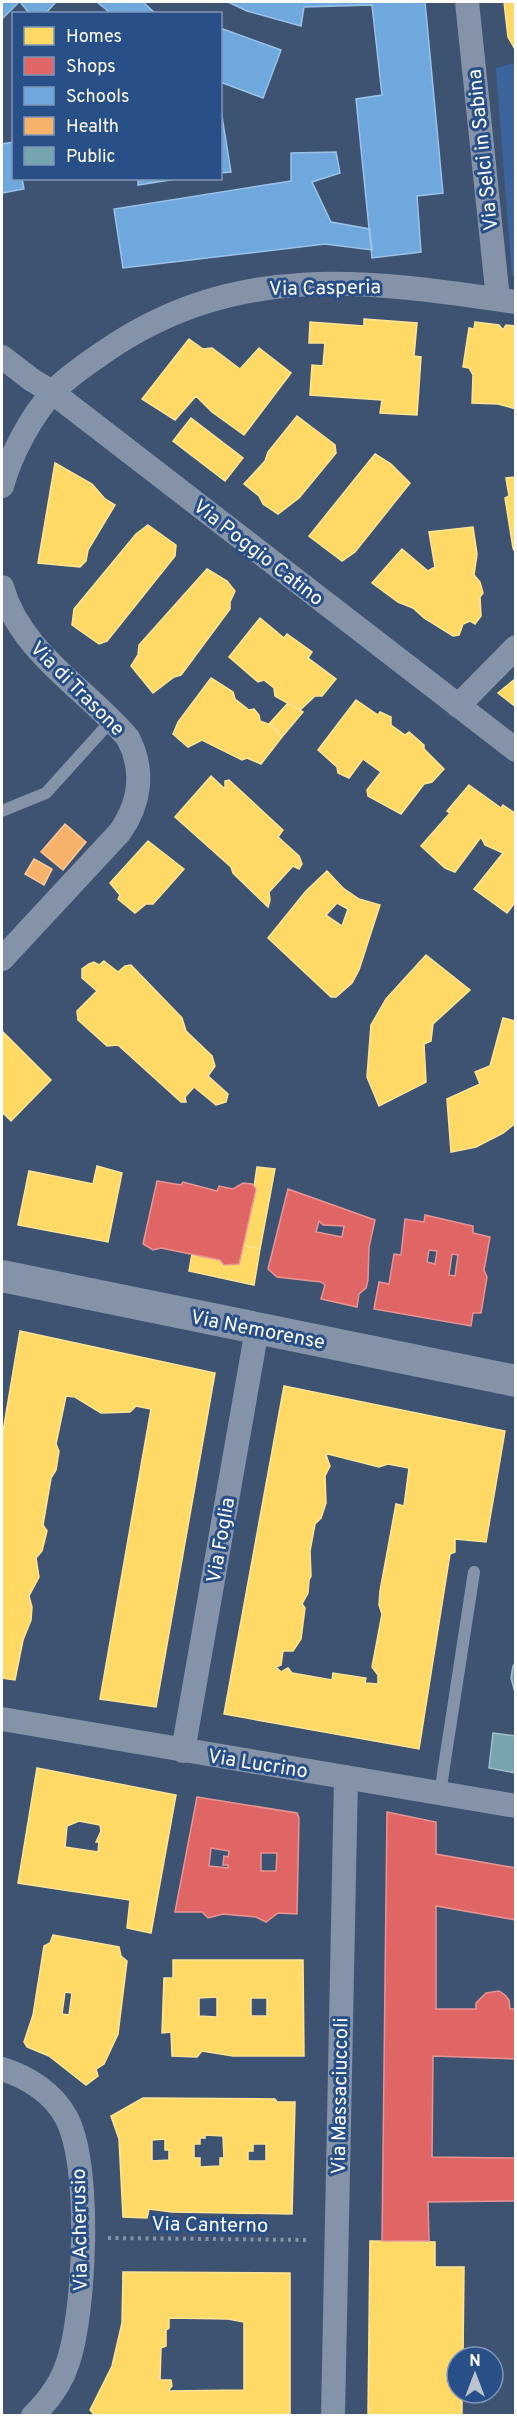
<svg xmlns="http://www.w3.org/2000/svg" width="517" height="2417" viewBox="0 0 517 2417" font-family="Overpass,sans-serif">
<rect width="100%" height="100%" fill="#3e5372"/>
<!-- green -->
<path fill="#3c659e" d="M515,63H516L515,276H512L496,68Z"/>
<!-- homes -->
<path fill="#ffd966" stroke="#ffe494" stroke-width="1.5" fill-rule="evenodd" d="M504,2H516V51L508,37Z
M364,319L417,323L414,356L421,357L417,415L380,413L382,400L310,395L312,365L323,366L325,343H309L310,322L364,326Z
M475,322L499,325L503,330L506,325L516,326V409L498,404L472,403L473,375L469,368L463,367L469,328L474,329Z
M189,339L203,349L212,348L240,369L259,348L291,373L244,435L212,412L196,396L175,420L142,399Z
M297,416L335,445L336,453L299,498L278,514L263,504L259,496L244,484L265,461L268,452Z
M191,418L243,458L225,481L173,441Z
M375,454L391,464L410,483L355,552L342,561L309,536Z
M55,463L92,484L105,499L115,505L88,550L86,561L80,567L38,563Z
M516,477V554L513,548L505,498L509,496L506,478Z
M148,525L176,545L175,556L107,641L99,644L72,625L74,609L136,534Z
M473,527L477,554L474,575L480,582L483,593L480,597L481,616L475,624L470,621L463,624L459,635L453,636L424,618L413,608L398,602L372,583L402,549L428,571L435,567L429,532Z
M207,569L227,581L235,591L230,602V609L181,675L174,677L153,693L131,666L138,655L139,645Z
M260,618L284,638L287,634L312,652L308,658L336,679L322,696H315L300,710L275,696L274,688L264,680L258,682L229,657Z
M211,678L233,692L235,699L249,710L254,709L259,715L260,721L273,726L282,737L261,764L247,758L242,760L202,740L188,747L173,734L178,722Z
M515,679H516V707L498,693Z
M356,700L378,715L380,712L391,717V725L405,735L409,732L424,745V749L444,769L432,782L424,784L401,814L368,796L367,790L381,772L363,759L349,778L338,773L337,767L318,750Z
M288,703L303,712L282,737L269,724Z
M211,776L225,789V781L229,780L283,830L278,837L299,856L302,864L299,869L293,866L269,892L270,900L268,907L233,873L231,867L175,817Z
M469,785L501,808L503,805L516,814V901L507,913L474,889L503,853L485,845L481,837L455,872L445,868L421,846L450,813L447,811Z
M148,841L184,869L153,904H146L135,913L118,899L120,895L110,883Z
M327,871L343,888L359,899L380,905L359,970L352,983L336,997H331L268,938L306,891ZM337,903L348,909L342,926L326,915Z
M426,955L470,990L433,1024L431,1041L424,1044L426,1082L379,1106L367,1077L371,1025L386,999Z
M104,961L118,972L125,966L131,965L182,1018L186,1031L212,1056L215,1066L208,1076L228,1094L226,1102L216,1105L194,1087L185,1097L186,1102H181L118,1045L107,1046L78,1020L77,1011L97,991L82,978V969L89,964L94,962L99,965Z
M503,1018L516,1021V1123L503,1133L476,1147L451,1152L447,1099L480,1084L475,1072L490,1066Z
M2,1031L51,1080L11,1121L2,1112Z
M97,1166L122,1173L108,1242L18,1225L29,1171L93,1184Z
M257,1167L275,1169L260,1249L243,1245L256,1189L254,1187Z
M243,1245L260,1249L254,1285L189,1271L192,1254L220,1260L224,1265L239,1264Z
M20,1331L215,1373L156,1707L100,1699L151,1409L136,1406L130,1412L101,1413L75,1397L66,1396L56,1444L59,1451L56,1470L51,1478L43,1525L47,1531L42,1551L36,1558L39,1577L29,1596L32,1607L31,1620L23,1640L15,1680L2,1678V1437Z
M284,1386L505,1431L486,1542L455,1539V1552L450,1554L419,1749L224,1714ZM328,1454L379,1467L388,1464L409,1468L404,1506L396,1504L380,1591L379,1605L382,1614L372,1667L378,1675V1684L365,1683L366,1678L333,1673L332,1680L292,1673L288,1668L281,1672L276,1667L281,1665L283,1651H293L301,1639L305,1608L302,1604L308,1593L309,1580L311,1576L310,1551L315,1524L321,1518L326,1503L325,1476L330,1466L326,1455Z
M37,1768L176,1795L151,1933L127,1928L130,1900L18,1883ZM79,1821L100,1825L101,1831L96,1842H99L98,1852L65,1847L67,1826Z
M53,1935L119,1947L121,1956L127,1961L118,2034L104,2064L96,2069L98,2076L86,2085L49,2056L27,2047L24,2042L33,2015L44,1946L50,1943ZM65,1992L72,1993L69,2015L62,2014Z
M173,1960H303L304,2056H233L202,2051L197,2057L172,2056L171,2032L162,2033L164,1978H173ZM217,1997V2017L199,2016V1998ZM251,1998H267V2016H251Z
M143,2098L275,2099L277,2102H295L292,2214L172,2212L149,2209L147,2218L123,2217L119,2139L111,2116ZM205,2135L223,2136L224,2158H220V2166L200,2167V2158H194V2144H200V2138H205ZM165,2139V2150H169V2160L152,2161V2140ZM253,2144H266V2161H248V2151H253Z
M370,2241L435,2242V2267H464L463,2357H457V2393H462V2416H368Z
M123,2272L290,2273V2416H96L90,2410L112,2366L122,2323ZM169,2318L228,2319L244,2322V2390L168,2391L172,2386L171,2380H160L161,2348L166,2346V2330L169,2328Z"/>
<!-- shops -->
<path fill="#e06666" stroke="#e99494" stroke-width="1.5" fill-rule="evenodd" d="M157,1181L181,1185L183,1182L217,1191L219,1186L233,1189L243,1183L252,1184L256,1189L239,1264L224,1265L220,1260L161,1248L153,1250L143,1244Z
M288,1189L375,1220L369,1247L368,1280L366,1288L359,1294L357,1307L321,1299L325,1285L321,1282L277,1277L268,1269ZM319,1221L323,1225L344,1226L342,1237L316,1232Z
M425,1215L473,1226V1233L490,1237L484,1270L487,1277L481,1313H473L471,1326L374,1309L379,1282L389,1284L394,1254L401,1255L405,1219L424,1222ZM429,1250L437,1251L435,1264L427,1262ZM452,1254L458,1255L455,1276L449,1275Z
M197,1797L297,1813L299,1818L297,1914L278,1913L266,1922L256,1917L223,1914L208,1918L202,1912H175ZM211,1848L229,1851L228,1857L224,1856L223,1865H228V1868L209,1866ZM261,1853H277L276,1871H261Z
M387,1812L436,1822V1854L516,1868V1920L436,1906V2009H476V2003L486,1993L499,1991L505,1995L509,2000L510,2009H516V2059L433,2056L432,2157L516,2158V2201L428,2202L429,2241H382Z"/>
<!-- schools -->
<path fill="#6fa8dc" stroke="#9ac2e6" stroke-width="1.5" d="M2,2H19L2,19Z
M20,2H56L45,14H30Z
M97,2H143L156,14H106L108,11Z
M228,2H425L443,193L417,196L421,252L372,258L356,99L382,95L372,5L304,7L301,26L247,11Z
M220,28L281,50L263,98L220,82Z
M220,104L231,172L220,173Z
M14,142V178H22L24,189L2,193V144Z
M336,152L340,173L312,182L331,222L370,229L372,250L325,244L123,268L114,209L291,181V153Z
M138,178H183L138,185Z"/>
<!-- health -->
<path fill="#f6b26b" stroke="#f9c997" stroke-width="1.5" d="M65,824L86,842L63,870L41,852Z
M34,859L52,869L44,885L25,874Z"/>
<!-- public -->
<path fill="#76a5af" stroke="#9fc0c7" stroke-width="1.5" d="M516,1662V1696L511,1678L513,1666Z
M493,1733L516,1736V1773L489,1768Z"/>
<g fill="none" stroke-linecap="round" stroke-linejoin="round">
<!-- path -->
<path stroke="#8593a8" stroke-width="4" stroke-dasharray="3 4.5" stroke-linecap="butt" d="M108,2238L310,2240"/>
<!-- service -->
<path stroke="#8593a8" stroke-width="12" d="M2,811L46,793L111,721
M440,1793L474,1572"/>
<!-- minor -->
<path stroke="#8593a8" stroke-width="24" d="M467,2L498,299
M2,357L32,380L52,392L516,750
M2,486C11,454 31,416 54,391C68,376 87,364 104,352C236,261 366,280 516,302
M2,587C20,652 86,689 128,738C145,771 140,803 120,832L2,959
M458,706L516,647
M2,1719L516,1806
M183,1751L257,1329
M2,2069C28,2077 53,2093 66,2117C92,2164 85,2312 68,2362C62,2382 48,2401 33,2416
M333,2416L346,1777"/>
<!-- tertiary -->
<path stroke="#8593a8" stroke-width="32" d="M2,1276L516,1381"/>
</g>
<g text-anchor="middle" stroke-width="6" stroke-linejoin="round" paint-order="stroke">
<!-- street labels -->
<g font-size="20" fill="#fff" stroke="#284f88">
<text transform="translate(482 150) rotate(-96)" y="7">Via Selci in Sabina</text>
<text transform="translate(325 287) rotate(-1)" y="7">Via Casperia</text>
<text transform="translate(259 552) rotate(38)" y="7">Via Poggio Catino</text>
<text transform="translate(78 688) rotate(45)" y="7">Via di Trasone</text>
<text transform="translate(258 1329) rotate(11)" y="7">Via Nemorense</text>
<text transform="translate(220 1540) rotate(-80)" y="7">Via Foglia</text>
<text transform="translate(258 1763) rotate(9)" y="7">Via Lucrino</text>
<text transform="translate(339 2096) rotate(-89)" y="7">Via Massaciuccoli</text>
<text transform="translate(210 2224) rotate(1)" y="7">Via Canterno</text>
<text transform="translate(79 2230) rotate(-91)" y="7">Via Acherusio</text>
</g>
</g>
<!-- border -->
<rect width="517" height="2417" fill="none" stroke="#ffffff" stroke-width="6"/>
<!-- legend -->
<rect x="12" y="12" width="210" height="168" fill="#284f88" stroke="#7e95b8" stroke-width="1.5"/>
<rect x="24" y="27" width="30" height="18" fill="#ffd966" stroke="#7e95b8" stroke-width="1.5"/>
<text x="66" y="42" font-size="18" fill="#ffffff">Homes</text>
<rect x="24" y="57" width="30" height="18" fill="#e06666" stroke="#7e95b8" stroke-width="1.5"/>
<text x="66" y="72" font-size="18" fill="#ffffff">Shops</text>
<rect x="24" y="87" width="30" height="18" fill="#6fa8dc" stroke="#7e95b8" stroke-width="1.5"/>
<text x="66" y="102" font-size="18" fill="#ffffff">Schools</text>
<rect x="24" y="117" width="30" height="18" fill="#f6b26b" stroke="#7e95b8" stroke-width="1.5"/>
<text x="66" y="132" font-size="18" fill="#ffffff">Health</text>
<rect x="24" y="147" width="30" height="18" fill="#76a5af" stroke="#7e95b8" stroke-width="1.5"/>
<text x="66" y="162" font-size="18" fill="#ffffff">Public</text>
<!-- north arrow -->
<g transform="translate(475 2375)"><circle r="28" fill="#284f88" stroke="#7e95b8" stroke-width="1.5"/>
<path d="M0-4.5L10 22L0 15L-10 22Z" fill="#bbc3ce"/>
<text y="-9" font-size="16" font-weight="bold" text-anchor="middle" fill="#ffffff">N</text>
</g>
</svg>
